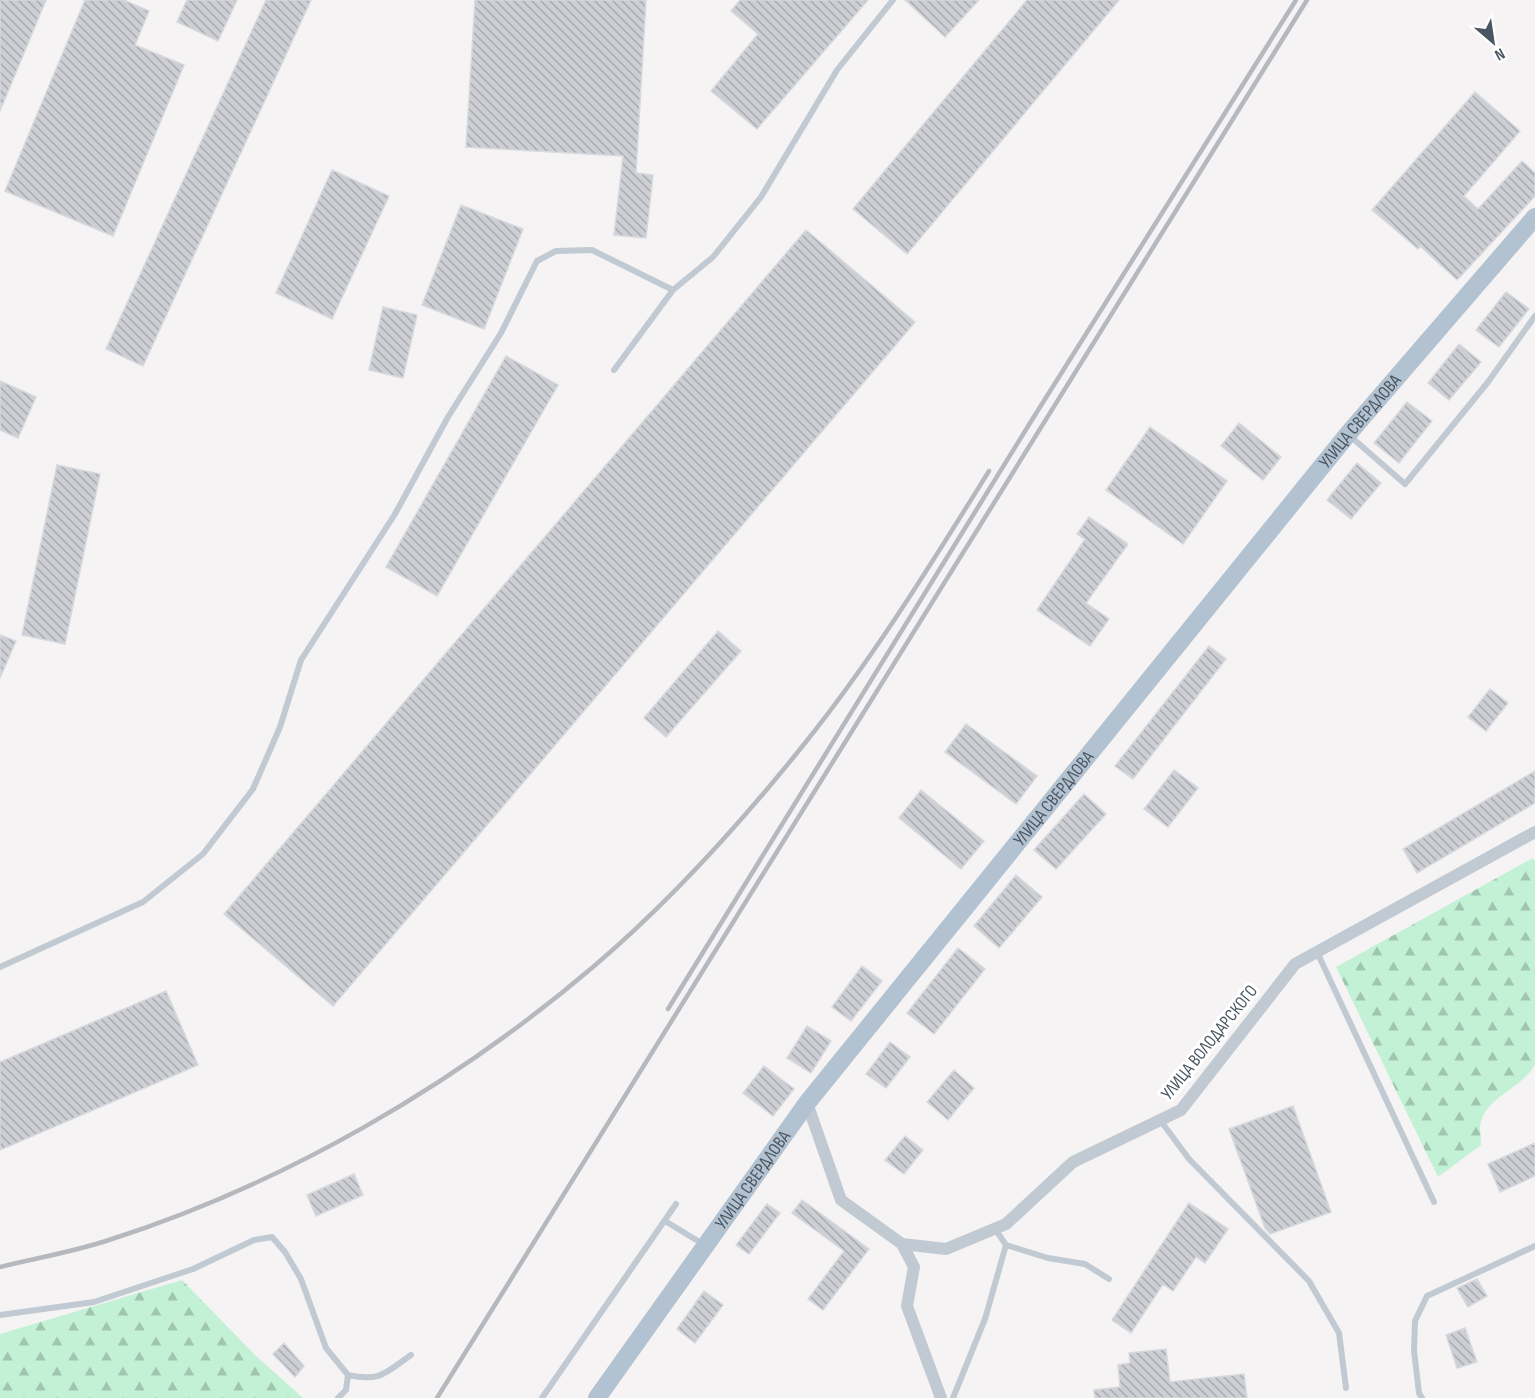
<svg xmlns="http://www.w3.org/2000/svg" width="1535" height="1398" viewBox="0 0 1535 1398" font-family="'Sofia Sans Condensed',sans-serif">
<defs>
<pattern id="forest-firs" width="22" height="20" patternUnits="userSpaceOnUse" patternTransform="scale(1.5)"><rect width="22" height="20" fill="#c3f1d5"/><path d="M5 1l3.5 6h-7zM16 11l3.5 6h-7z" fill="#a0c6b0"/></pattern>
<pattern id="building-back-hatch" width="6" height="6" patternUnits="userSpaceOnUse" patternTransform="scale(1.5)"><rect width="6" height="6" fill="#cdcfd5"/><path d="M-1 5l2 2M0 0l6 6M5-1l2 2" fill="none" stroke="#a8abb0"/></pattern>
</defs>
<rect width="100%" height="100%" fill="#f5f3f3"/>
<!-- forest -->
<path fill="url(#forest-firs)" d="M1533,858L1535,861V1064C1523,1089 1484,1097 1480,1126C1480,1132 1481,1139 1481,1145L1438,1177L1336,967Z
M182,1280L255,1355L303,1398H0V1334Z"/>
<!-- building -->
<path fill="url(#building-back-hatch)" stroke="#d7d9de" stroke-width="1.5" d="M0,0H46L0,111Z
M85,0H124L149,11L135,45L184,65L113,236L5,191Z
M187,0H237L218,41L177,22Z
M266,0H311L143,366L106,349Z
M475,0H646L636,173L653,175L646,238L614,235L623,156L466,147Z
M740,0H868L757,129L711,91L758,34L731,11Z
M905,0H979L945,37Z
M1027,0H1119L907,254L853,209Z
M1475,92L1520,131L1464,196L1478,209L1522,161L1535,173V196L1457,280L1420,246L1418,249L1372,210Z
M332,170L389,196L332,319L276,293Z
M461,205L523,229L484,329L422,305Z
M806,230L915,322L333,1006L224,914Z
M1506,292L1529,309L1499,347L1476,330Z
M383,307L417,315L403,378L369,370Z
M1459,344L1481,362L1449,400L1428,383Z
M506,356L558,385L437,596L386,567Z
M0,381L36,397L18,438L0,430Z
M1407,402L1432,421L1399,463L1374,443Z
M1239,423L1281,457L1263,480L1221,446Z
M1150,427L1227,481L1183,544L1106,490Z
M1357,463L1381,483L1351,519L1327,500Z
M57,465L100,474L65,644L22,635Z
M1089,517L1128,544L1086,603L1109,619L1090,646L1037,610L1085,539L1077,534Z
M718,631L741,651L666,737L644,718Z
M0,635L16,641L0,678Z
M1209,646L1226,659L1133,779L1115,766Z
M1490,689L1508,703L1486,731L1468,717Z
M966,724L1037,776L1016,804L945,752Z
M1174,770L1198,788L1168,827L1144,809Z
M1535,771V803L1417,873L1403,849Z
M921,790L984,841L961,869L899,818Z
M1084,794L1106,814L1056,869L1034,850Z
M1016,875L1042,897L999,948L974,926Z
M958,948L985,969L934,1034L907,1013Z
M862,966L882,981L851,1021L832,1007Z
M166,991L198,1065L0,1150V1062Z
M807,1026L831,1041L811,1073L787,1058Z
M890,1042L910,1057L886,1088L866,1074Z
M764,1066L794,1089L773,1116L743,1093Z
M954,1070L974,1088L948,1120L927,1102Z
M1293,1106L1331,1212L1270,1234L1265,1228L1229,1129Z
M905,1136L923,1150L904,1174L885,1160Z
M1535,1143V1176L1500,1192L1488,1164Z
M354,1174L363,1195L316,1216L307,1195Z
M802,1200L869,1249L823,1310L808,1299L844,1251L792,1213Z
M1189,1203L1228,1229L1205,1263L1196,1257L1173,1291L1163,1284L1131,1333L1112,1320Z
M767,1204L780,1213L749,1254L736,1245Z
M1477,1279L1487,1296L1468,1307L1457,1288Z
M704,1291L723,1305L695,1343L677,1329Z
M1465,1328L1477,1362L1457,1368L1446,1335Z
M284,1343L304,1366L295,1377L273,1354Z
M1166,1349L1170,1382L1244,1374L1247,1398H1095L1094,1390L1120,1387L1118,1365L1130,1363L1129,1353Z"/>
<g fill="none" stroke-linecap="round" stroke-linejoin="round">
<!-- lane -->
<path stroke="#c1cad2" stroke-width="6" d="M614,370L673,290L713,257L761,197L837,70L893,0
M1350,436L1405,484L1488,382L1535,316
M1317,952L1434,1202
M0,967L143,902L203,854L253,789L280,727L301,660L395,514L448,417L501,333L537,261L556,251L592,250L673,290
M1160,1120L1189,1159L1309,1281L1339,1333L1346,1388
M665,1221L703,1244
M995,1229L1006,1245L1048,1258L1085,1264L1109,1279
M0,1315L94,1302L193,1269L254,1240L272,1237L285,1252L301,1279L326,1348L348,1375L346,1390L338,1398
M348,1375C381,1382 385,1373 411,1355
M542,1398L676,1204
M953,1398L985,1319L1006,1245
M1422,1398L1419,1393L1414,1351L1415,1321L1427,1296L1535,1246"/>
<!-- street -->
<path stroke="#c1cad2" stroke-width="12" d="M807,1103L841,1200L902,1244L946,1249L1006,1224L1073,1162L1181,1110L1295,964L1535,832
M902,1244L914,1267L907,1306L941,1398"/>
<!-- primary -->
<path stroke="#b3c2d1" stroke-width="18" id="s1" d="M597,1398L807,1103L1348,434L1535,217"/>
<!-- rail -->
<path stroke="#b5b8bd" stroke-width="4.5" d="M668,1009L1030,423L1296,0
M0,1267C36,1258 73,1252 109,1240C284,1184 453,1086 593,967C671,901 741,823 805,743C874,657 931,564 989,471
M437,1398L1307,0"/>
</g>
<g text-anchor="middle" stroke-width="6" stroke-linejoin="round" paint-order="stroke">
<!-- street labels -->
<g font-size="18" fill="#4a5661" stroke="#fff">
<text dy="6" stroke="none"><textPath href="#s1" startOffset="1240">УЛИЦА СВЕРДЛОВА</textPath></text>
<text dy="6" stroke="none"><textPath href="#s1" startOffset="754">УЛИЦА СВЕРДЛОВА</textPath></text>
<text transform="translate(1209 1042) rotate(-51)" y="6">УЛИЦА ВОЛОДАРСКОГО</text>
<text dy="6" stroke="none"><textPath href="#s1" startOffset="268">УЛИЦА СВЕРДЛОВА</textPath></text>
</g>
</g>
<!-- north arrow -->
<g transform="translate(1493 42) rotate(151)" stroke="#ffffff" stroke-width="4.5" paint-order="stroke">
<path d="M0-4.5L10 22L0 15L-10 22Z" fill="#4a5661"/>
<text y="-9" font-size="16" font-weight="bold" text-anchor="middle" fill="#4a5661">N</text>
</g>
</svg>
